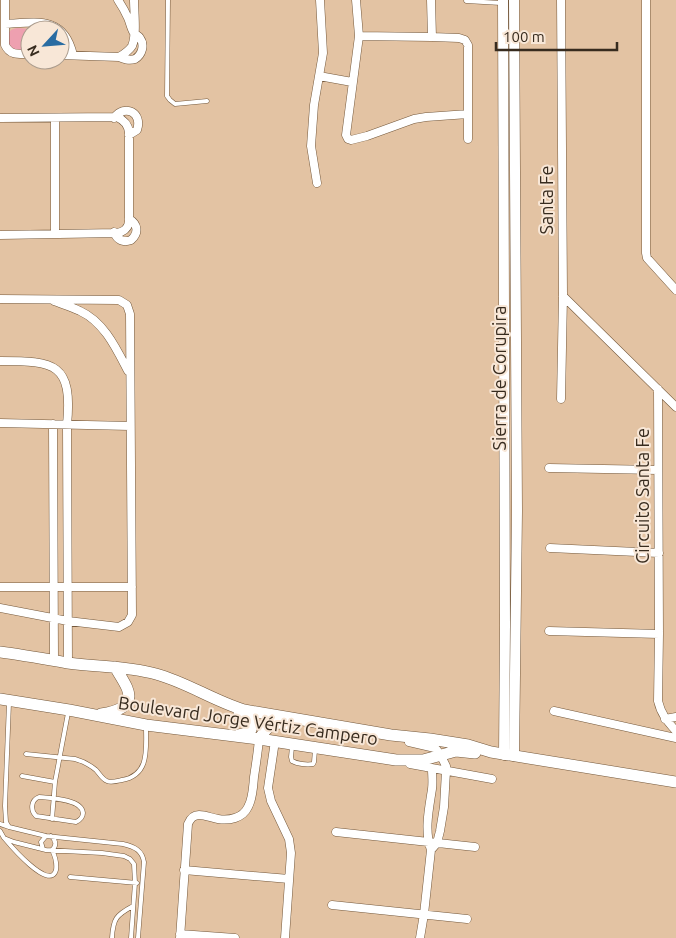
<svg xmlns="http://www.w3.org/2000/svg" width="676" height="938" viewBox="0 0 676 938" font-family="Ubuntu,sans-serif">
<rect width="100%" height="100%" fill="#e3c3a3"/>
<!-- green -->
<path fill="#eea0b0" d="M17,28L44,30H30V51H14L8,45C8,36 6,30 17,28Z"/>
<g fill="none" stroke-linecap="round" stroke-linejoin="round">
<defs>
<path id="service" d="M168,0L167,96L170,100L175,104L207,101
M466,1L501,3
M9,703L5,806L6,822L9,827L46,836L123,844C135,847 142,850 144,862L138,938
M292,747L291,757L292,761C297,764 307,765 313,764L314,762L315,750
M26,754L75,759C82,761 90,765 96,770C99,773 102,779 107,781C111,783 117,781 122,780C150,775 146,749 146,727
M22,776L55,782
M39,797C50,798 82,799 83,813C83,818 80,820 76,822L36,816C30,810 31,800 39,797Z
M52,819L55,782L68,713
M0,824L9,827
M0,831L4,838L14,842L46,850L102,853L124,856L130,859L134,864L135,883L131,938
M5,839C10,845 50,892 56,870C57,863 55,856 52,850C57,846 56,840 51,836
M43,849L41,842L46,836
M70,877L137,883
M112,938C113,919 116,915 133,906"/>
<path id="minor" d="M5,0V45C10,56 20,54 30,54
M118,0C122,6 125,11 128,18C130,22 131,29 134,33C136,35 139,36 140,38C145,45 142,55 135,59C129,61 124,59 119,57
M356,0L359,36L346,135L348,139L351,140L367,136L414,119L426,117L468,114
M431,0L432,37
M646,0V253L647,258L676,290
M5,24C38,22 64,16 73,55
M359,36L432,37L459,38L465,40L468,45V139
M60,55L119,57C124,54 129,51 132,46C137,35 134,12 134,0
M319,76L352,82
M0,118L117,117C124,120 128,124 129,132V223C127,229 124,232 117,233L0,235
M55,118V233
M114,118C125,103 143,113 137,130L129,135
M317,183L311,146L314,105L323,53L320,0
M114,232C117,240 123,243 131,240C139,233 138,224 129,219
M563,296L676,407
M0,299L119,300L127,305L130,314L132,615L128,622L119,627L68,621L0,608
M54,301C62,304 72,307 80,311C104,322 116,348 128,371
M0,361C55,361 73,363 67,425L68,663
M658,389L659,634L658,701C661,714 667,721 676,731
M561,399L563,296L561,0
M0,423L130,426
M53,424L54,660
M549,468L658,470
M550,548L659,553
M0,587H132
M549,631L659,634
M554,711L676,738
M665,719L676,717
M275,741L268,788L271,801L289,839L291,853L285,938
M409,742L435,748L437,750L443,760L446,766V771L444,807L440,831L437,843L431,850
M410,764L492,779
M336,832L475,847
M184,870L289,879
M332,905L467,919
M180,934L235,938
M180,938L188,824C190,819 193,815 199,815C205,815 212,818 218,819C229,821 243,818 248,807C253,798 253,787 254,777C256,764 258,751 259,739
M420,938L424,914L431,850C424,830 429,809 432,789C433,782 432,775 432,769"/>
<path id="tertiary" d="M503,0L505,625L504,755
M514,0L517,511L514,756"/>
<path id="secondary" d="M0,652C23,655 45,659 68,663C97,667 127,666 156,674C186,682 214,701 244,710L391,735L430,739L468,745L491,752L676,782
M0,699L69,710L146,725L259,739L396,760H423L456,751L475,753
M101,714C115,712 135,707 127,688C124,681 119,674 115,667
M238,735L250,732L253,724L250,719L239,714
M259,739C268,726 272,721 288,724"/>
</defs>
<!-- service casing -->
<use href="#service" stroke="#74583b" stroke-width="5"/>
<!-- minor casing -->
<use href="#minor" stroke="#74583b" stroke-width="9"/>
<!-- tertiary casing -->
<use href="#tertiary" stroke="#74583b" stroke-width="11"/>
<!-- secondary casing -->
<use href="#secondary" stroke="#74583b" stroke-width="12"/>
<!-- service -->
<use href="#service" stroke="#fff" stroke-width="4"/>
<!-- minor -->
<use href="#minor" stroke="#fff" stroke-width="8"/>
<!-- tertiary -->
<use href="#tertiary" stroke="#fff" stroke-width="10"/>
<!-- secondary -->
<use href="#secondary" stroke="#fff" stroke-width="11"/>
</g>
<g text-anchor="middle" stroke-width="4" stroke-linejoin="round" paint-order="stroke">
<!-- street labels -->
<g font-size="18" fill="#372b1e" stroke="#f8e7d7">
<text transform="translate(547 200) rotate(-90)" y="6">Santa Fe</text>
<text transform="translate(500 378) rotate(-90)" y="6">Sierra de Corupira</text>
<text transform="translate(643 496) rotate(-90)" y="6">Circuito Santa Fe</text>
<text transform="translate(248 721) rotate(8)" y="6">Boulevard Jorge Vértiz Campero</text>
</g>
</g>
<!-- north arrow -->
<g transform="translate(45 45) rotate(244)"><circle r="24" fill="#f8e7d7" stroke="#ab9c8d"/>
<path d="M0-4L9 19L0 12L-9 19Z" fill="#296ca2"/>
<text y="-8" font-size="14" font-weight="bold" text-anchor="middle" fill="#372b1e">N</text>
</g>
<!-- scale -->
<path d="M496 42v8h121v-8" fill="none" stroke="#372b1e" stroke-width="2.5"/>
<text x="503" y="42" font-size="15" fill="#372b1e" stroke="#f8e7d7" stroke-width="4" paint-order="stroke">100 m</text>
</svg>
